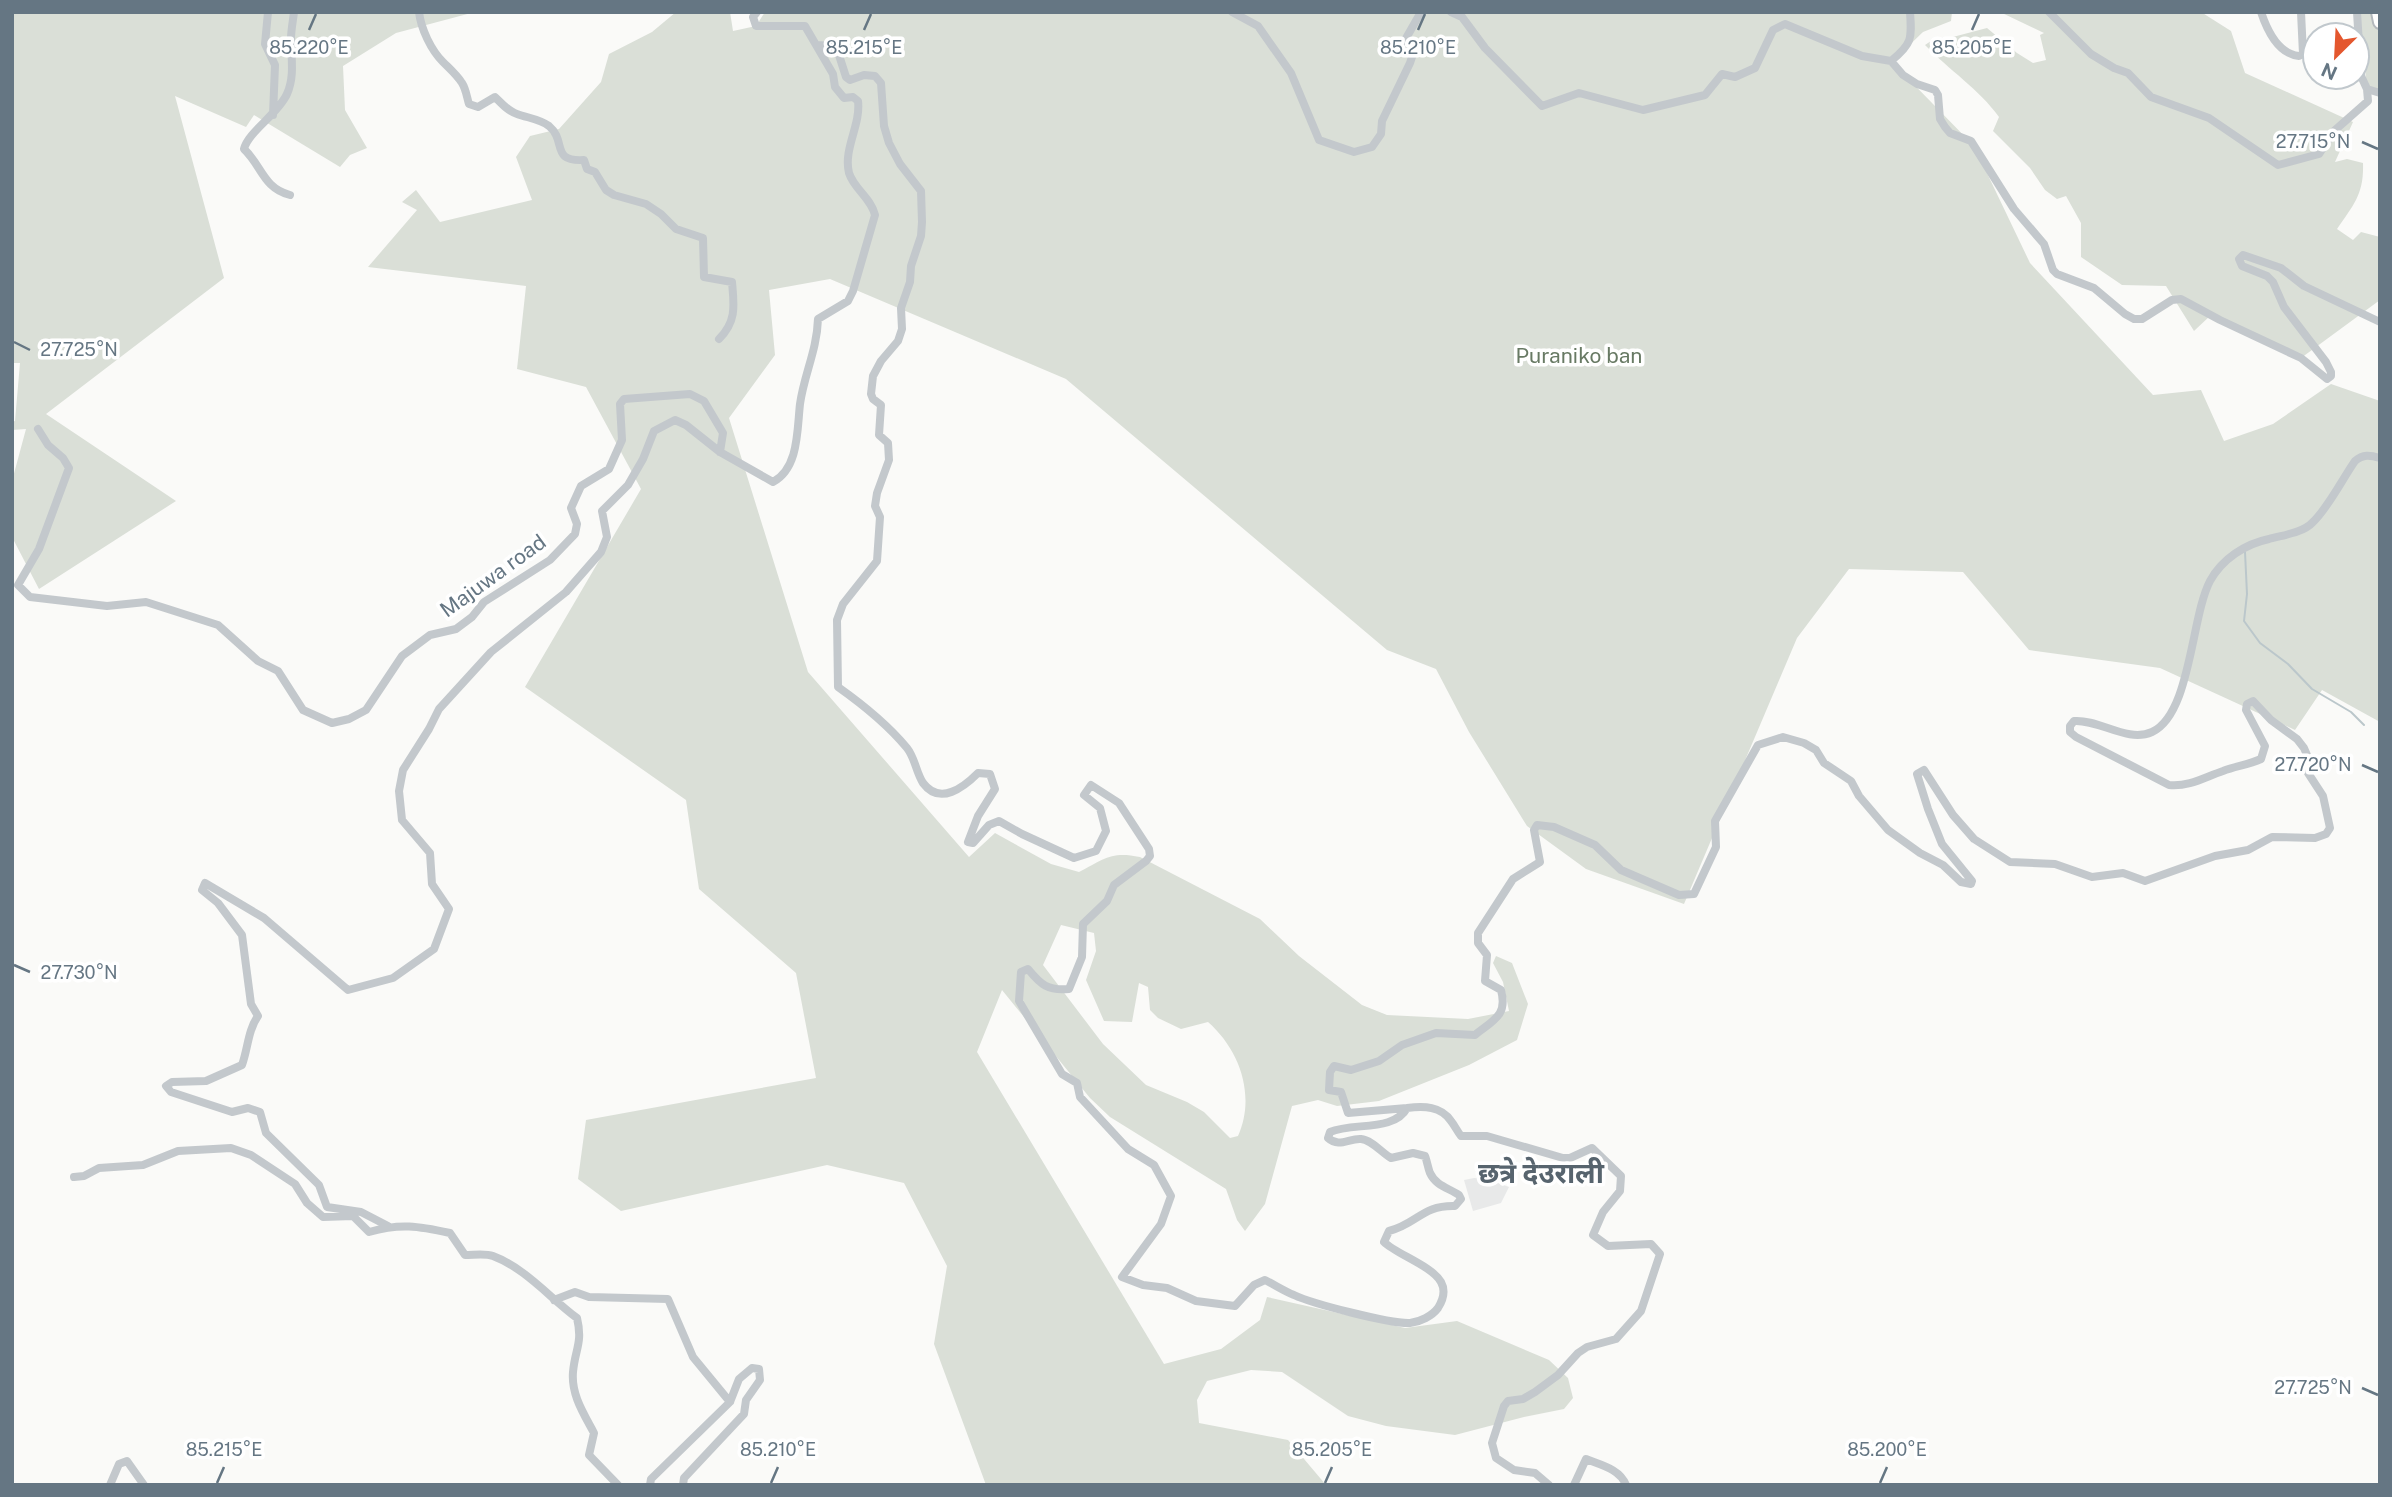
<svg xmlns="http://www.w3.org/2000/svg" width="2392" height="1497" viewBox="0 0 2392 1497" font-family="'Public Sans','Noto Sans Devanagari',sans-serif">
<rect width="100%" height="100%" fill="#fafaf8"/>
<!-- built -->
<path fill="#e8e9e9" d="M1474,1178L1487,1179L1509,1187L1501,1203L1473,1211L1464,1180Z"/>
<!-- green -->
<path fill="#dadfd7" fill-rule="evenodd" d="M12,12H475L396,33L343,66L345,110L367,148L350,155L340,167L254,115L246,127L175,96L224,278L46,414L176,501L39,589L12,537V481L26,429L12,430V422L15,421L20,363H12Z
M676,12H730L733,31L756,26L765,12H1952L1951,21L1923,32L1892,62L1974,146L2030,263L2153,395L2201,390L2224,441L2273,424L2331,384L2380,401V722L2322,690L2295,730L2160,668L2029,650L1963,572L1849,569L1797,638L1684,904L1586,869L1527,826L1469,732L1436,669L1387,650L1066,379L830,279L769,290L775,355L729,418L808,672L969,857L995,833L1051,864L1079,872C1104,859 1111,851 1140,857L1260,919L1299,956L1362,1005L1387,1015L1468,1019L1509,1011L1503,982L1493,963L1496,956L1512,963L1528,1004L1517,1040L1469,1065L1379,1101L1337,1106L1318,1100L1292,1106L1265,1204L1245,1231L1237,1220L1226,1189L1110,1117L1090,1098L1002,990L977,1052L1164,1364L1221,1349L1260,1320L1267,1297L1405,1328L1457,1321L1549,1360L1568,1378L1573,1398L1564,1409L1524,1417L1455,1435L1386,1426L1348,1416L1282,1372L1251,1370L1207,1381L1197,1400L1199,1423L1288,1440L1326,1485H986L934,1344L947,1266L904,1183L827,1165L621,1211L578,1179L586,1120L816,1078L796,973L699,889L686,800L525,687L641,489L586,387L517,369L526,286L368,267L417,210L402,202L416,190L440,222L532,200L516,157L530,136L559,129L601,82L609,54L652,32ZM1061,925L1094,933L1096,951L1086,980L1104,1021L1132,1022L1139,983L1148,987L1150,1010L1158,1018L1181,1029L1208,1022C1240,1050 1256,1096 1238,1136L1230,1138L1204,1112L1187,1102L1146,1085L1103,1044L1043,965Z
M2000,12H2201L2231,31L2245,73L2353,122L2335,162L2347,159L2363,163C2364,194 2354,204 2337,229L2353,240L2361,232L2380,237V300L2301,358L2211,315L2194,331L2166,286L2122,285L2081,257V223L2066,196L2057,199L2045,190L2030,168L1993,131L1999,117C1979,89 1949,70 1925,45L1934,39L1949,38L1987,28L2017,53L2033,63L2046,60L2040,35L2044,33Z
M2359,12H2380V97L2367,89Z"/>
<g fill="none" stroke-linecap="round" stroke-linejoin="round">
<!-- stream -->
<path stroke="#bbc7cb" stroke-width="2" d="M2245,552L2247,594L2244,621L2260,643L2288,664L2312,689L2351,712L2364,725"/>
<defs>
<path id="trunk" d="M2378,12L2380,22"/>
</defs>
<!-- trunk casing -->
<use href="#trunk" stroke="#b4b9bd" stroke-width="16"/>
<!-- minor -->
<path stroke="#c3c8cc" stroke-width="8" d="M268,12L265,44L275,65L273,115
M419,12C421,29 431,50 443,62C450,69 457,75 462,83C466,89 467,98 469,104L478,107L495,97C502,104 508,111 517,114C528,118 540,119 549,126C567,141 550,162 584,160L587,169L595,172L606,190L614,195L646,204L661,214L676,229L703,238L704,277L732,282C734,305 737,321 719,339
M1232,12L1258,26L1291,73L1319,140L1354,152L1372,147L1381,134L1382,121L1410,63L1414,51L1405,40L1421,12
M1451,12L1462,17L1485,48L1542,106L1579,93L1643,110L1705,95L1722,74L1735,77L1755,68L1773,30L1785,24L1862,56L1891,61
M2049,12L2091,54L2114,68L2128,73L2151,97L2209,118L2278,165L2319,154L2334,131L2368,101L2367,89L2361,76L2357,12
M2261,12C2267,30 2278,54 2299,56L2303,54L2301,12
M817,45L833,46L838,52L846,77L850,80L864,75L875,76L881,83L884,126L889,143L900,164L921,191L922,222L921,236L911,266L910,282L901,308L902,329L898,341L881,361L873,376L871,394L873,399L881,405L879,435L888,443L889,460L877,493L875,506L880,517L877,561L843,604L837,620L838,687C862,704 888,725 907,748C915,758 916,772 923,783C940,806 964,787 978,773L990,774L995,789L978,816L968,842L973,843L989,825L999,821L1022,834L1074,858L1096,851L1106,831L1100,808L1084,795L1091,785L1119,803L1149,849L1150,856L1146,861L1114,885L1107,901L1083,924L1082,957L1069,989C1048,991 1041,985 1028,969L1021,972L1019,1001L1062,1074L1077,1083L1080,1097L1128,1149L1154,1165L1171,1196L1161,1224L1122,1277L1143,1285L1167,1288L1196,1301L1235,1306L1254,1285L1265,1280C1275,1285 1284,1291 1294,1295C1313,1304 1391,1324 1410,1323C1420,1322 1432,1316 1438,1308C1443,1300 1446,1291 1441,1282C1432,1266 1396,1254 1384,1242L1389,1231C1417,1224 1422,1205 1455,1206L1461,1199L1459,1195C1449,1188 1436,1186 1430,1173C1428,1168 1427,1161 1425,1156L1413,1153L1391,1158C1382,1153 1372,1140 1361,1139C1349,1138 1339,1148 1328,1138L1330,1132C1353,1122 1394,1132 1407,1108C1424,1106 1441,1106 1451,1121C1455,1126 1457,1131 1461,1136H1487L1563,1158H1570L1592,1148L1621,1176L1620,1191L1603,1212L1593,1235L1608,1246L1651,1244L1660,1254L1641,1311L1616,1339L1587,1347L1578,1353L1558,1375L1535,1392L1523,1399L1508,1401L1504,1406L1492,1443L1496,1458L1514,1470L1535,1473L1549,1485
M1891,61L1903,75L1917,84L1935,90L1938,95L1940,119L1945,127L1950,133L1971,141L2014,209L2044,244L2053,270L2057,274L2094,288L2125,314L2134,319H2142L2172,300L2181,299L2220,320L2301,358L2327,379L2331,376V372L2326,362L2284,307L2273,282L2267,276L2242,266L2239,259L2243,255L2281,268L2304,286L2380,322
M1891,61C1912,44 1912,39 1910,12
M2367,89L2380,93
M290,195C263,188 262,166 244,149C248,132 278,114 287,94C295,76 291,58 291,39C291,30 293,21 294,12
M38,429L48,445L63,458L69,468L39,549L18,585L30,597L107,606L146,602L218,625L258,661L278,671L303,710L332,723L349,719L366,710L402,656L430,635L456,629L472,617L484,602L550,560L575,534L577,524L571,508L581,486L609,469L622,440L620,404L624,399L690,394L704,401L723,433L720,452
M1407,1108L1348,1113L1341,1092L1329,1090L1330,1072L1334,1066L1351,1070L1379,1061L1402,1045L1436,1033L1475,1035C1493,1020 1508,1016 1501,990L1485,981L1487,955L1478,943V933L1513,879L1540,862L1534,830L1537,825L1554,827L1595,845L1621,870L1679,895L1694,894L1716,847L1715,821L1758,745L1783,737L1804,743L1816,750L1824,763L1851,781L1859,796L1888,830L1920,853L1943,865L1961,882L1971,884L1972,881L1942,844L1928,809L1917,774L1924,770L1953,815L1974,839L2010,862L2055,864L2092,877L2123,873L2145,881L2215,856L2248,850L2272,837L2315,838L2326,834L2330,828L2323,796L2308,773L2307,755L2304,748L2297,739L2271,720L2253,701L2247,704L2246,710L2265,746L2261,759C2248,765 2236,766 2223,771C2205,777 2189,787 2169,785L2076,737L2070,732V726L2074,721C2099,719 2127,743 2152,732C2191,714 2191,617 2210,581C2222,559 2245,544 2269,539C2283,535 2303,533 2313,522C2328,508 2343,478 2355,461C2363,454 2370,455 2380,458
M74,1177L84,1176L99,1168L143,1165L178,1151L231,1148L251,1155L295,1184L307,1203L323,1217L353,1216L369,1232C400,1223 418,1226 450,1233L465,1255C474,1255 485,1253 493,1256C525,1268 550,1298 577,1318C583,1343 575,1349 573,1372C571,1395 584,1414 594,1433L589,1455L618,1485
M388,1226L361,1212L327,1207L319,1185L266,1133L260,1112L248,1108L232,1112L171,1092L166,1086L172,1082L206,1081L242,1065C248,1048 248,1030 258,1016L251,1004L242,935L218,903L202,890L205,883L264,918L348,990L393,978L434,949L449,909L432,884L430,853L402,820L399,791L403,770L429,729L439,709L491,652L566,592L601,552L607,537L602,511L628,485L643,459L654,431L675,420L686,425L720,452L773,482C799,468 797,430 800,404C804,375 817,350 818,319L848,301L853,291L875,215C871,198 854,189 849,173C843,149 861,125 858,101L853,97L844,98L835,87L833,74L805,26H756L753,17L757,12
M554,1300L575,1292L589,1297L668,1299L693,1357L730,1402
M110,1485L119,1464L127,1461L144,1485
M650,1485L651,1479L730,1402L739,1379L752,1368L759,1369L760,1380L746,1400L744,1414L684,1478L683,1485
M1574,1485L1586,1459C1601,1465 1620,1469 1626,1485"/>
<!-- trunk -->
<use href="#trunk" stroke="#fff" stroke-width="12"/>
</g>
<!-- ticks -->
<path fill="none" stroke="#657683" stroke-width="2.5" d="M309,30L316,14M864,30L871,14M1418,30L1425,14M1972,30L1979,14M2362,142L2378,149M14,342L30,350M2362,765L2378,772M14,965L30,972M2362,1388L2378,1395M217,1483L224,1467M771,1483L778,1467M1325,1483L1332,1467M1880,1483L1887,1467"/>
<g text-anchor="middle" stroke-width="7" stroke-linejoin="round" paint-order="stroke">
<!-- park labels -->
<g font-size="21" fill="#687a64" stroke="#fff">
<text x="1579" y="363">Puraniko ban</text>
</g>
<!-- street labels -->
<g font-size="21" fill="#657683" stroke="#fff">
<text transform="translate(493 576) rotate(-36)" y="7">Majuwa road</text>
</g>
<!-- district labels -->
<g font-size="28" font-weight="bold" fill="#57646e" stroke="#fff">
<text x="1541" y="1183">छत्रे देउराली</text>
</g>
</g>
<g font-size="18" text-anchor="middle" fill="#657683" stroke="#fff" stroke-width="7" stroke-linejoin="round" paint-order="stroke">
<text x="309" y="54">85.220°E</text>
<text x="864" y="54">85.215°E</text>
<text x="1418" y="54">85.210°E</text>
<text x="1972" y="54">85.205°E</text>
<text x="2313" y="148">27.715°N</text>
<text x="79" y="356">27.725°N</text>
<text x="2313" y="771">27.720°N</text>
<text x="79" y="979">27.730°N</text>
<text x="2313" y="1394">27.725°N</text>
<text x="224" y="1456">85.215°E</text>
<text x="778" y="1456">85.210°E</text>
<text x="1332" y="1456">85.205°E</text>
<text x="1887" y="1456">85.200°E</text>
</g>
<!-- border -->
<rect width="2392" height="1497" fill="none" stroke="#657683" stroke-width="28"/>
<!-- north arrow -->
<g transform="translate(2336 56) rotate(204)"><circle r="33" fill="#ffffff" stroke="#c1c8cd" stroke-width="2"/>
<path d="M0-5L12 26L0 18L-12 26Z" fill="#e4572e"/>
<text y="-10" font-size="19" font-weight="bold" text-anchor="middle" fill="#657683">N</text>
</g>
</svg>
